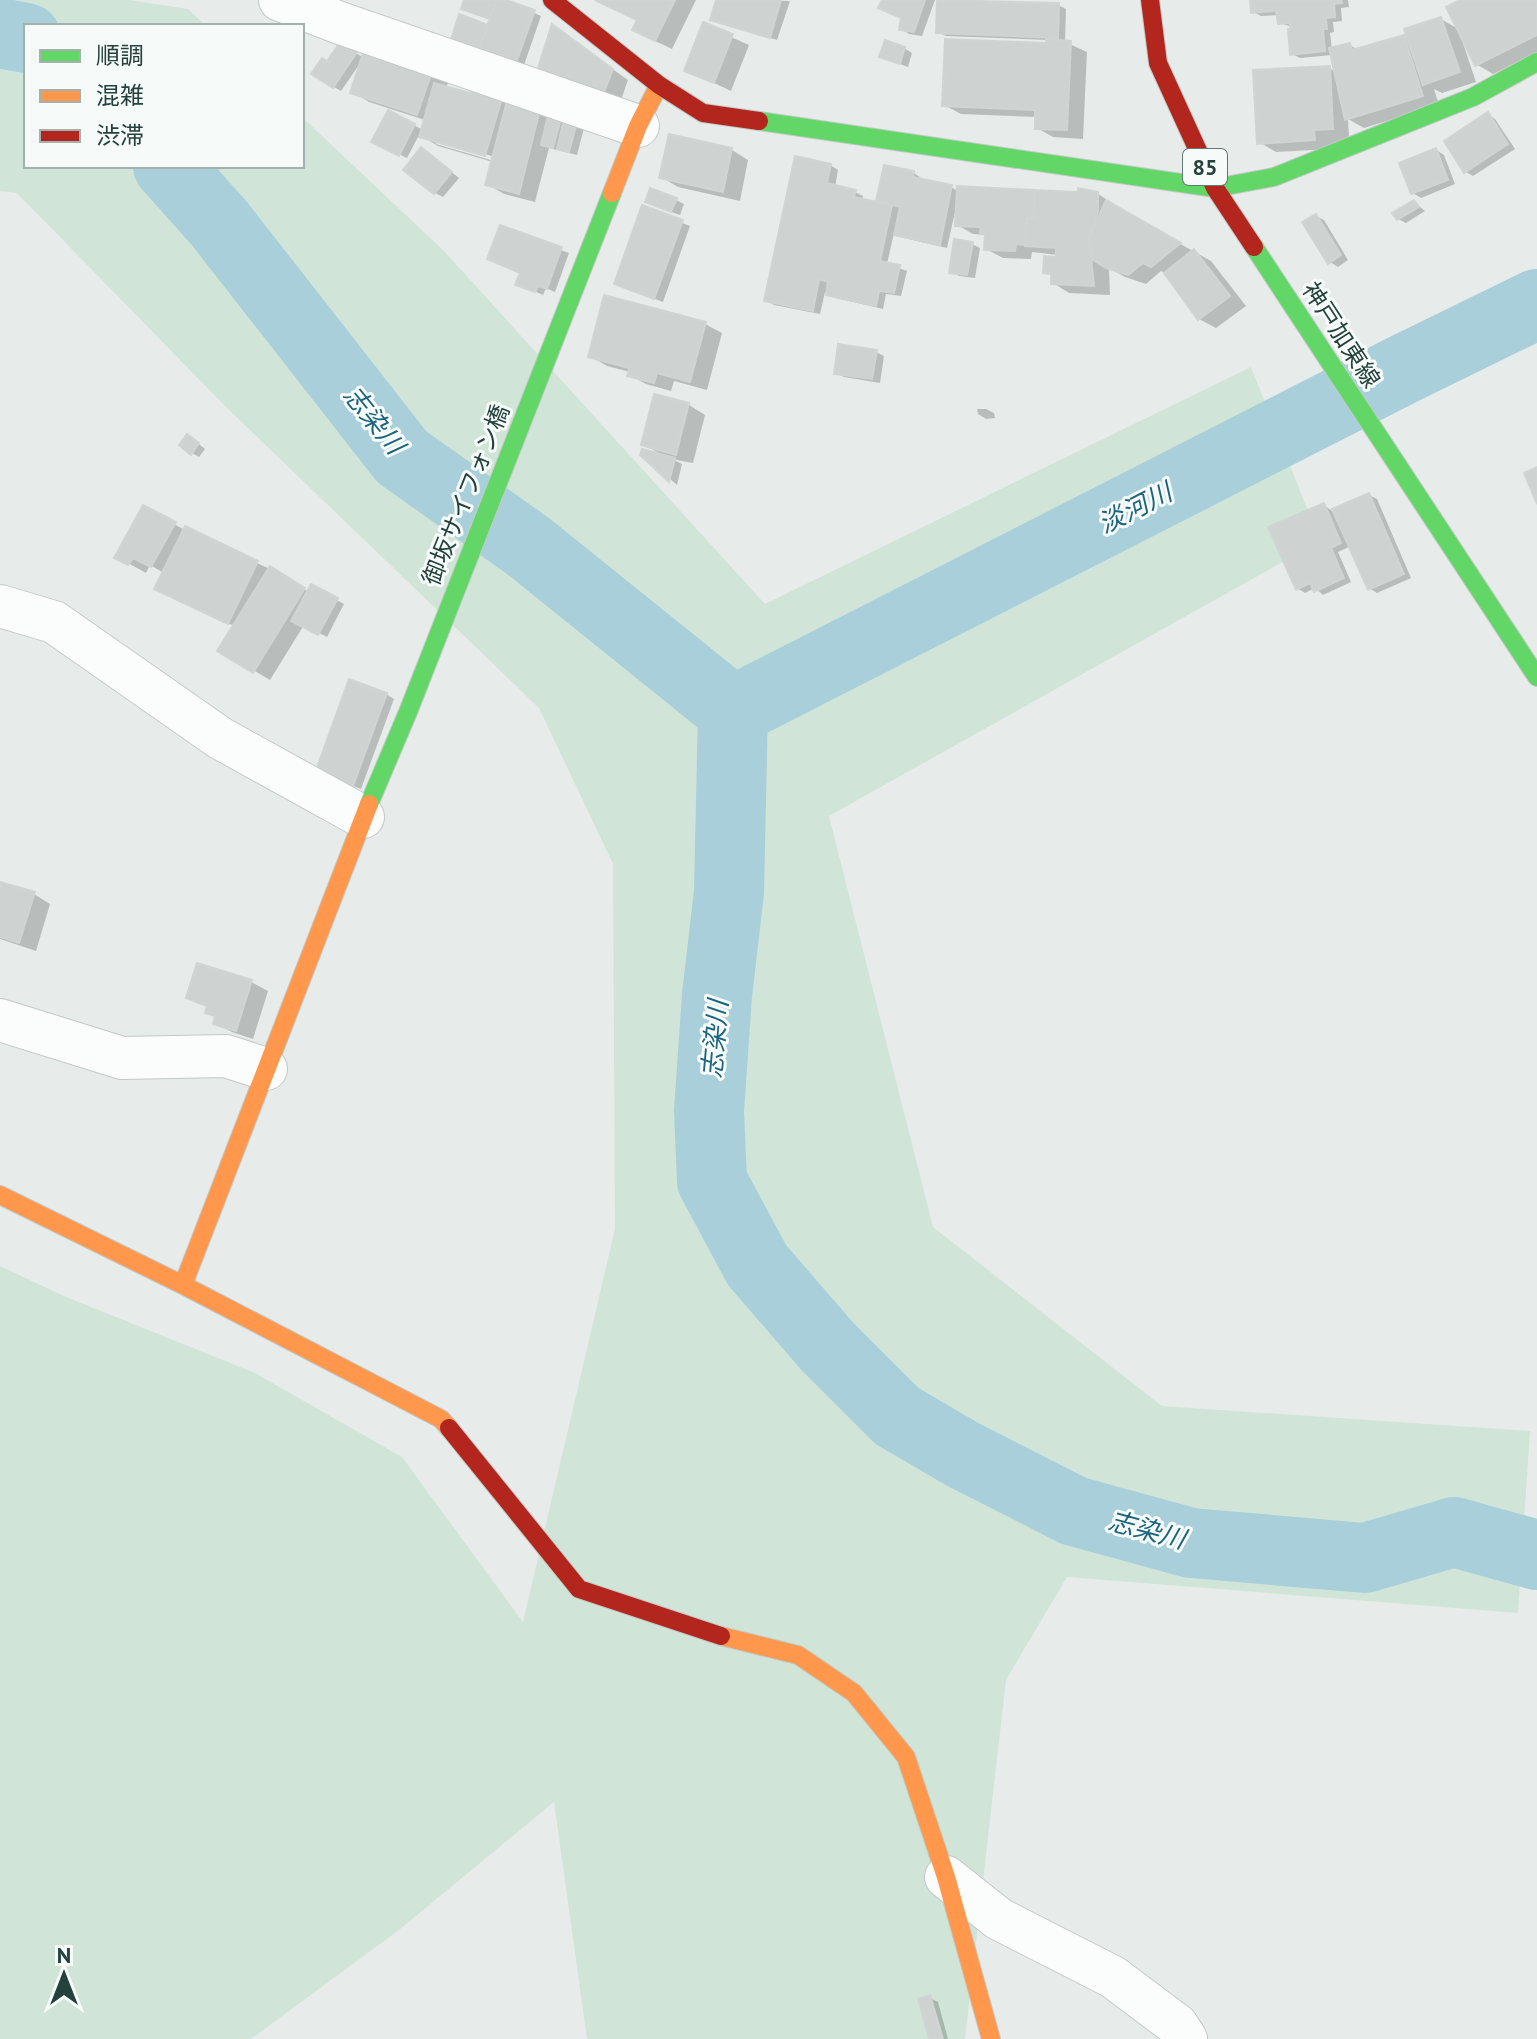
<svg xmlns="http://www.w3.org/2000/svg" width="1537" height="2039" viewBox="0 0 1537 2039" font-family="'PT Sans','Noto Sans JP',sans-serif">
<rect width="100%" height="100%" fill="#e7ecea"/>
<!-- green -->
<path fill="#d0e5d8" d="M0,0H129L188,9L206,26H26V166H302V117L444,251L765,604L1251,367L1320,541L829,816L933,1227L1162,1406L1530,1431L1518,1613L1067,1577L1006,1680L965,2039H587L554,1802L399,1930L251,2039H0V1266L64,1296L255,1373L402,1457L523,1622L615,1229L613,864L539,708L225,406L17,193L0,191Z"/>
<!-- shadow -->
<path fill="#0003" fill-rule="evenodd" d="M466,0H505L541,16L524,65L487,52L491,20L463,8Z
M598,0H696L672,49L651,39L639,21Z
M718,0L790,1L777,40L720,23Z
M884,0H935L922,36L909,34L901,29L903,18Z
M1252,0H1348L1349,7L1341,8L1342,21L1333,22L1334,32L1330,33L1332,50L1349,45L1359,50L1404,37L1410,41L1441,19L1460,30L1464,0H1537V52L1493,74L1476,64L1465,42L1463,43L1476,82L1442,93L1434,89L1439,105L1364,128L1348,119L1349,137L1331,149L1276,152L1259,142L1329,68L1336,72L1332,55L1300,58L1292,54V27L1280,23L1279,15L1261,16L1253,12Z
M1058,5L1066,9L1065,42L1087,52L1083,139L1053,137L1037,128V117L961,114L944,105L1048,45V40L946,36L938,32Z
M704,25L749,45L731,91L686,70Z
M553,27L628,80L621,100L556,80Z
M341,44L364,58L449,80L446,88L472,95L475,85L585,124L577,155L549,148L535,202L504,194L487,184L493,162L438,146L419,135L407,158L373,141L389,112L423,130L425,120L369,102L353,92L361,62L341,91L334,87L328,64ZM436,140L495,157L494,161L436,144Z
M904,48L912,53L908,67L881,57Z
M1488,114L1495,119L1515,149L1473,176L1466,172Z
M670,136L732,150L748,160L740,201L678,187L661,177Z
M1436,150L1444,155L1455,184L1421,198L1413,193Z
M429,154L459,178L443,197L435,193Z
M830,165L838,170L835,187L855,192L863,196L862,201L878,204L885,167L914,173L921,178L920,181L951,187L958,191L1098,194L1114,204V207L1211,261L1246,306L1216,328L1199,319L1167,274L1161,271L1146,284L1125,277L1109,268L1110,295L1069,293L1053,283V277L1045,272L1058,259V255L1032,252L1031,259L1003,258L986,249L987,235L973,234L957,225V212H955L947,248L904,238L894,233L887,264L907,271L901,296L886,294L883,309L836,298L825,292L820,314L774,305L766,300Z
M676,200L684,204L680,215L655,206Z
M1414,202L1425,211L1406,223L1398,219Z
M643,208L690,226L663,302L624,287Z
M1316,216L1324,220L1348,260L1338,267L1330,262Z
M501,228L569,253L555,292L546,288L543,295L518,284L522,273Z
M972,244L980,248L975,278L959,276L951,272Z
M705,324L722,333L707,390L674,381L671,391L646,384L629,375L630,372L607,366L590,356Z
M876,352L884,356L880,383L844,377L836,373Z
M655,397L689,405L705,415L693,463L672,459L682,464L677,485L642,455H662L643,444Z
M977,409H986L994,413L995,418L986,419L978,414Z
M195,441L205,449L199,457L192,453Z
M1369,495L1377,499L1411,578L1377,593L1369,588L1351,546L1338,552L1351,582L1323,595L1315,588L1305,593L1297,588L1324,505L1332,511Z
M144,508L185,530L270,569L309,592L312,587L344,604L327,637L304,625L270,680L220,650L234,626L174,598L164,573L150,565L146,573L117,557Z
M386,694L394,699L361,789L325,776Z
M0,884L34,894L50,904L36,951L0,939Z
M251,982L268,991L253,1039L232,1032L215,1023L217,1017L209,1008L188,998Z
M930,1998L938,2002L948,2039H931Z"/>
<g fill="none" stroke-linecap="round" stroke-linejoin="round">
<!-- river -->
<path stroke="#a9cfda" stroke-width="70" d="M0,33L26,38
M168,166L219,223L402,457L528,546L733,711
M733,711L729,892L717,995L709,1111L712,1181L757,1265L827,1346L897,1416L962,1454L1074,1511L1191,1543L1365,1558L1454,1532L1537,1555
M733,711L1406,368L1537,304"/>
</g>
<!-- building -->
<path fill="#ced3d2" stroke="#d0d5d3" stroke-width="2" d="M464,0H496L490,19L461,9Z
M496,0H506L535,10L516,63L479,50Z
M595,0H675L655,41L632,30L637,20Z
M716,0H781L770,38L710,20Z
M882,0H925L914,32L899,30L901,18L878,8Z
M937,0L1059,3L1058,38L936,33Z
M1250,0H1341L1342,3L1334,4L1335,17L1326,18L1327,29H1323L1325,51L1290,55L1288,29H1290V23L1278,24L1276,11L1251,13Z
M1460,0H1537V35L1475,66L1446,7Z
M459,14L488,25L479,50L450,43Z
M1441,17L1460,72L1423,85L1404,29Z
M703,22L733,34L714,83L684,71Z
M552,24L613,69L604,92L537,71Z
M1404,35L1423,96L1345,120L1329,48L1350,43L1352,50Z
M945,39L1046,43V39L1071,41L1067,130L1035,129V110L942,106Z
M885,40L905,47L900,64L879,57Z
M341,41L357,52L333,88L311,74L322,58L327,61Z
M365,47L433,69L417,115L350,93Z
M1330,66L1333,129L1314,130L1315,140L1257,144L1253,70Z
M434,83L470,93L474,83L504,91L485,156L419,137Z
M507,101L540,109L519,194L485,185Z
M388,110L415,124L399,156L371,142Z
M549,111L562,114L553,148L541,145Z
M1488,112L1508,144L1464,173L1444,141Z
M565,115L578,118L569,152L557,149Z
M669,134L732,148L723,192L659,178Z
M421,147L452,172L434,194L403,170Z
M1436,148L1448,180L1411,194L1399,163Z
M795,156L831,164L827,183L856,190L854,197L892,205L880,261L900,265L894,293L879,291L876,306L826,295L828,282L819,279L813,311L764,301Z
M884,165L914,171L913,177L952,185L940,245L894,235L900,207L876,201Z
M957,186L1035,190L1034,219L1027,218L1025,245L1016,244L1015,251L984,250L985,233H980L981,227L955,226Z
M650,188L677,198L671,212L645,202Z
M1078,188L1098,192V211L1089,238L1094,286L1051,284V274L1043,273L1044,256L1056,257V248L1025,246L1027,218L1034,219L1035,190L1078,192Z
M1106,200L1181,243L1151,267L1143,263L1128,275L1106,268L1093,260L1089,238Z
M1414,200L1419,207L1397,220L1392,213Z
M642,205L683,220L654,299L614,284Z
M1316,214L1341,255L1328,264L1302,222Z
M500,225L562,247L547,289L538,286L535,292L515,285L520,273L487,259Z
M954,239L973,242L967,275L949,273Z
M1194,249L1230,296L1198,320L1164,273Z
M604,295L706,322L690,382L657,373L654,383L627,376L629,368L588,357Z
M838,344L877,350L872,379L834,374Z
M654,394L689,403L676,455L641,445Z
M187,434L199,443L191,455L179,445Z
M642,449L675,458L669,482L640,455Z
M1537,467V504L1524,473Z
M1369,493L1404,574L1368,590L1332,509Z
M1324,503L1341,543L1331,548L1344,578L1314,592L1310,583L1296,590L1268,527Z
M143,505L176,522L151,567L133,558L128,565L114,558Z
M185,526L258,561L228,624L154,589Z
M270,566L305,588L253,673L217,651Z
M311,584L338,598L318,635L291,621Z
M349,679L387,693L353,786L315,773Z
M0,882L35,892L19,943L0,937Z
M197,963L252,980L236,1031L213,1024L215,1016L205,1013L207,1006L186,998Z
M930,1995L943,2039H929L918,1999Z"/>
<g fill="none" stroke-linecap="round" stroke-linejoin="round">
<defs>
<path id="street" d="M280,0L340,23L638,126
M0,606L54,622L220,738L363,817
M0,1020L122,1058L226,1056L266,1069
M946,1877L999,1919L1113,1977L1177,2025L1186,2039"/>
<path id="fast" d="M759,121L1215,188L1274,177L1473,97L1537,62
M1254,247L1537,677
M369,804L408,712L612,193"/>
<path id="slow" d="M612,193L638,126L659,85
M0,1195L183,1285L441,1419L449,1428
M183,1285L369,804
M721,1636L798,1655L854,1693L906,1757L946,1877L991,2039"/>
<path id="jam" d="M552,0L659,85L703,113L759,121
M1150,0L1158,63L1215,188L1254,247
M449,1428L579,1589L721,1636"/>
</defs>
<!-- street casing -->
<use href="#street" stroke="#c4c9c7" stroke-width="44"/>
<!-- fast casing -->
<use href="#fast" stroke="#c2cac7" stroke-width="20"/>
<!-- slow casing -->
<use href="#slow" stroke="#c2cac7" stroke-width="20"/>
<!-- jam casing -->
<use href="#jam" stroke="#c2cac7" stroke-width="20"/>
<!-- street -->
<use href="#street" stroke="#fbfcfc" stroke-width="42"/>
<!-- fast -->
<use href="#fast" stroke="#63d668" stroke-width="18"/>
<!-- slow -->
<use href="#slow" stroke="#ff974d" stroke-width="18"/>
<!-- jam -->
<use href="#jam" stroke="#b3261e" stroke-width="18"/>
</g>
<g text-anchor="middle" stroke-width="6" stroke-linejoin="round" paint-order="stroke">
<!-- shield labels -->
<rect fill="#f6fbf9" stroke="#637975" stroke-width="2" x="1183" y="149" width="44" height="36" rx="6"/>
<g font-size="22" font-weight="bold" fill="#24413c">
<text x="1205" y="175">85</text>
</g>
<!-- street labels -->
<g font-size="24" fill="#24413c" stroke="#f6fbf9">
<text transform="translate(1341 335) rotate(57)" y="8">神戸加東線</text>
<text transform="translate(466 495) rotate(-68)" y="8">御坂サイフォン橋</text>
</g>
<!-- water labels -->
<g font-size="26" font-style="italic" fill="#1d647e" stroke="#f6fbf9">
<text transform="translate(374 420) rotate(51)" y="9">志染川</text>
<text transform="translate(1135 508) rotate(-27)" y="9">淡河川</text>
<text transform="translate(715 1039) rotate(-85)" y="9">志染川</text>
<text transform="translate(1147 1530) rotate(15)" y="9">志染川</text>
</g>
</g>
<!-- legend -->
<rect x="24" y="24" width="280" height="144" fill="#f6fbf9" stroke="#a2b1ad" stroke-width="2"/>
<rect x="40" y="50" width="40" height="12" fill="#63d668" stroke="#a2b1ad" stroke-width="2"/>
<text x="96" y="64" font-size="24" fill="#24413c">順調</text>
<rect x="40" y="90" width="40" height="12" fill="#ff974d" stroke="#a2b1ad" stroke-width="2"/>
<text x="96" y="104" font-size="24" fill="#24413c">混雑</text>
<rect x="40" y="130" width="40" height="12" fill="#b3261e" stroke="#a2b1ad" stroke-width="2"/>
<text x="96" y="144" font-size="24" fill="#24413c">渋滞</text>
<!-- north arrow -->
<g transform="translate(64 1975)" stroke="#f6fbf9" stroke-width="6" paint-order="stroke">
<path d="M0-6L14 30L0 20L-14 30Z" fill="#24413c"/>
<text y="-12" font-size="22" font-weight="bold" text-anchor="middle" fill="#24413c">N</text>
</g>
</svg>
